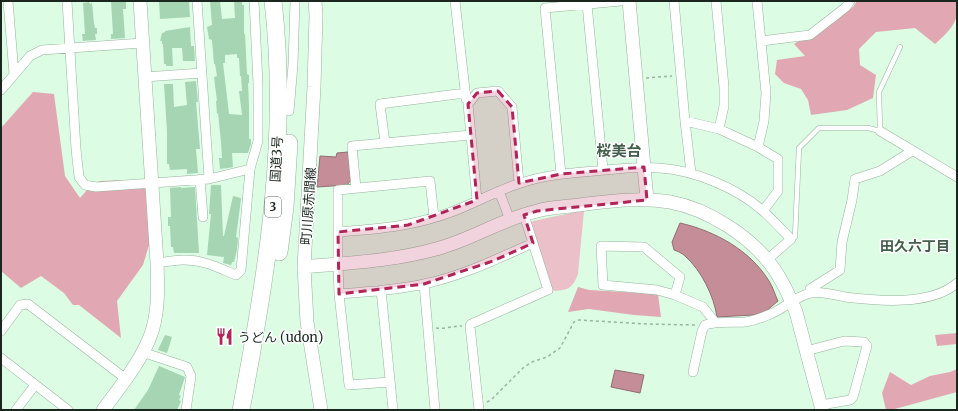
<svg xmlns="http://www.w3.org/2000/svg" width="958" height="411" viewBox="0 0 958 411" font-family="Merriweather,'Noto Sans JP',serif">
<rect width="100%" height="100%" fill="#dcfce4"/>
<!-- green -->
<path fill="#ebc0c8" d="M584,210L578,274C572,290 567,290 552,291L529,222Z"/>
<!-- forest -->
<path fill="#e1a8b3" d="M857,1H957C957,5 958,10 957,15C955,26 943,37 935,44L915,28L876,32L859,49L860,65L876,75L873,98L847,110L811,115L808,100L801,89L784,83L775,74L777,60L805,56L794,44L853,7Z
M33,92L54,94L65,176L80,198L93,183L101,181L124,180L144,188L151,196L154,229L143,265L117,301L121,338L79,305H73L64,293L41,276L21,288L1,271V128Z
M578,287L589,290L658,294L661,317L634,315L589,309L568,312Z
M957,333V344L937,346L935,335Z
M957,369V392L891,410H886L882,393L890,372L911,385L930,376L950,372Z"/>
<!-- water -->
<path fill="#c48d98" stroke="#916e73" d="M348,152L351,180L347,185L317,187L320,156L336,157L337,153Z
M680,223C715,231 750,250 769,281C773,287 775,295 778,301L765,312L753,315L717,317C714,296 701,270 685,256C682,253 677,251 674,250L672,242Z
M615,370L644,375L640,393L611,387Z"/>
<!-- building -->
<path fill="#a5d5b2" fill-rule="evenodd" d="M111,1H126V9H123L125,38L111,39V34H113Z
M159,1H189L190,17L160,19Z
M210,1H220L222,19L235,18L234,1H242V5H244V34H245L247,74L249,75V83H248L249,106V139H251V144L248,153H232L233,167L228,168L220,169L219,158H222L221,142L218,113L217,114L216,101H217L214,77L217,76L215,64H214L212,40L209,39L207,27L212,25ZM237,54V58H239L240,76H241L242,91H239L242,115L229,114L223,63H225V55Z
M89,2L90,4L92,3L94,23L95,28H97V34H95L96,40L83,41L82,34H85L83,3Z
M190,27L191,46H194L195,61H183L182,48H172L173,66H166V64H164L163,44H162V41H160L162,33L165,32V31Z
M196,81L198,102H196L200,149H196L198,173L187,174V169L170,170L169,164H167V131L164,84H173L174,107L187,105L185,82Z
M211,185H221L223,236H224L233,196L241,198V199L236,237L238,238L237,250L234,262H232L231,265L223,263L224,257L207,255L211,214H209Z
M181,187V188L195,187L199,253H174L173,247H171L170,226H168V217H171L170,188Z
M165,335L172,337L167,353L158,350Z
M159,366L185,377L179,395L181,396L179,400L181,401L177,410H134L148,390Z"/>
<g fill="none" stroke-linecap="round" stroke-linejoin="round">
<defs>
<path id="lane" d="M791,239L795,237L799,148L819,128H868L880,131L879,92L900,47"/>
<path id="street" d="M8,1L14,74
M67,1L76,149L79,177L85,185L96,187L209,179L250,169
M197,1L209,179
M455,1L466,99
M674,1L685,121
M716,1L724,87V106L719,129
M757,1L766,93L764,121L758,147
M587,4L603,170
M761,41L810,35L846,7L850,1
M144,77L202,73
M1,90L30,56L42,50L142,43
M289,111L293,65L295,1
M880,131L957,177
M385,143L380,104L465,93
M691,173L685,121L719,129L758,147L778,159V191L763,211
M561,174L545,8L621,1
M200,179L203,217
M356,188L352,146L471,135
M499,191L510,220
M477,200L468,104L477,93L498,91L512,107L519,183
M338,232C380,229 415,226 454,211C475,203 496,191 518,184C543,175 569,173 595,171C616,169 637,166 659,168C694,170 737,188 763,211C773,220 782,230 791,239L767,260
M157,263C166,262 174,260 182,260C202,259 219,268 236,275L241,270L250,169L258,141V84L254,1
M424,284L435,410
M381,290L393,410
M812,292L810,289L840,270L842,242L852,200L855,179L880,171L912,151
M339,294L338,264V190L430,181L434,217
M675,295L657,290L603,285L601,246L644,247L680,277L675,295L703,307L715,322
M1,331L20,305L28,304L126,379
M806,351L844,341L864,342L867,346L853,397L850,400L821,405
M142,352L187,367L191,376L186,410
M1,358L68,410
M693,372L702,331L705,325C718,321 731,323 745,322C752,321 761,318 768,315C783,310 795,296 811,293C820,291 836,295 845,297C878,301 931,306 957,283
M390,382L349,385L339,294C367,292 397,290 424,284C462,276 497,259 533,243
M16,410L35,385
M479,410L470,326L471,324L548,290L524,215"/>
<path id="secondary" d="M315,1L316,15L314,87L304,267L307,322L321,410
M629,1L647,200
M304,267C348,263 393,261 436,249C471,240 502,219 537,211C551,207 565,207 579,205C609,201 640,197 670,202C708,209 752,237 774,269C783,282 790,297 796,312L822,410
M103,410C120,387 139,364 150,337C159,314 158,287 157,263L140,1"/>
<path id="highway" d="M279,252L285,207L289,143
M241,410C267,275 289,138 273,1"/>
</defs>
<!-- lane casing -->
<use href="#lane" stroke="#96b49e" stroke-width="5.5"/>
<!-- street casing -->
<use href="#street" stroke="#96b49e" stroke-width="10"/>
<!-- secondary casing -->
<use href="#secondary" stroke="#96b49e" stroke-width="14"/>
<!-- highway casing -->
<use href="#highway" stroke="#96b49e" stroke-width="18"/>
<!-- path -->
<path stroke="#9ab4a1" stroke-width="1.5" stroke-dasharray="3 3" stroke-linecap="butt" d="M646,78L672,76
M436,328C445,329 453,326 462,326
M487,402L491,400L523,368L532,362L547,357L560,348L574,322L579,320L646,324L695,325"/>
<!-- lane -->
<use href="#lane" stroke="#fff" stroke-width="4.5"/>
<!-- street -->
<use href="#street" stroke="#fff" stroke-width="9"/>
<!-- secondary -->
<use href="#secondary" stroke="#fff" stroke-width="13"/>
<!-- highway -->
<use href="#highway" stroke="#fff" stroke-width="17"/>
</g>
<!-- marked area -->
<path fill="#b22356" fill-opacity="0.2" stroke="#b22356" stroke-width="3" stroke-dasharray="8 5" stroke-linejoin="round" d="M498,91L512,107L519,183L561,174L644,167L647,200L537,211L524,215L533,243L493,261L424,284L339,294L338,232L408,225L477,200L468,104L477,93Z"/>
<!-- icons -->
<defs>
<symbol id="restaurant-bare" viewBox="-9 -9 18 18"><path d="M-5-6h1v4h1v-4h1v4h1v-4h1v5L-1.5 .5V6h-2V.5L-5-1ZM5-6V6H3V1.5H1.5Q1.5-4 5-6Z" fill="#b22356" stroke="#fff" stroke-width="2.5" paint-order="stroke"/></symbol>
</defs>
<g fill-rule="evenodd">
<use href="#restaurant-bare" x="212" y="324" width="25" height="25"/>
</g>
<g text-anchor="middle" stroke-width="3" stroke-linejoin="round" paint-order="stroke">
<!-- shield labels -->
<rect fill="#fff" stroke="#5f6762" stroke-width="1" x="265" y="197" width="16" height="20" rx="3"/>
<g font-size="12" font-weight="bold" fill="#1a261e">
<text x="273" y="211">3</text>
</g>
<!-- street labels -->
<g font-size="13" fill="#1a261e" stroke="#fff">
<text transform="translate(276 159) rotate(-87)" y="5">国道3号</text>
<text transform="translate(308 206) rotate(-86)" y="5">町川原赤間線</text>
</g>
<!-- poi labels -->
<g font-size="13" fill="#1a261e" stroke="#fff" text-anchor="start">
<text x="238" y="342">うどん (udon)</text>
</g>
<!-- neighbourhood labels -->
<g font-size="14" font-weight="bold" fill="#435f4b" stroke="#fff">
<text x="915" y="251">田久六丁目</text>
</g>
<!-- quarter labels -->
<g font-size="15" font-weight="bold" fill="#435f4b" stroke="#fff">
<text x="619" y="156">桜美台</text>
</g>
</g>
<!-- border -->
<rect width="958" height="411" fill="none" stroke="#1a261e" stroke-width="4"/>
</svg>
